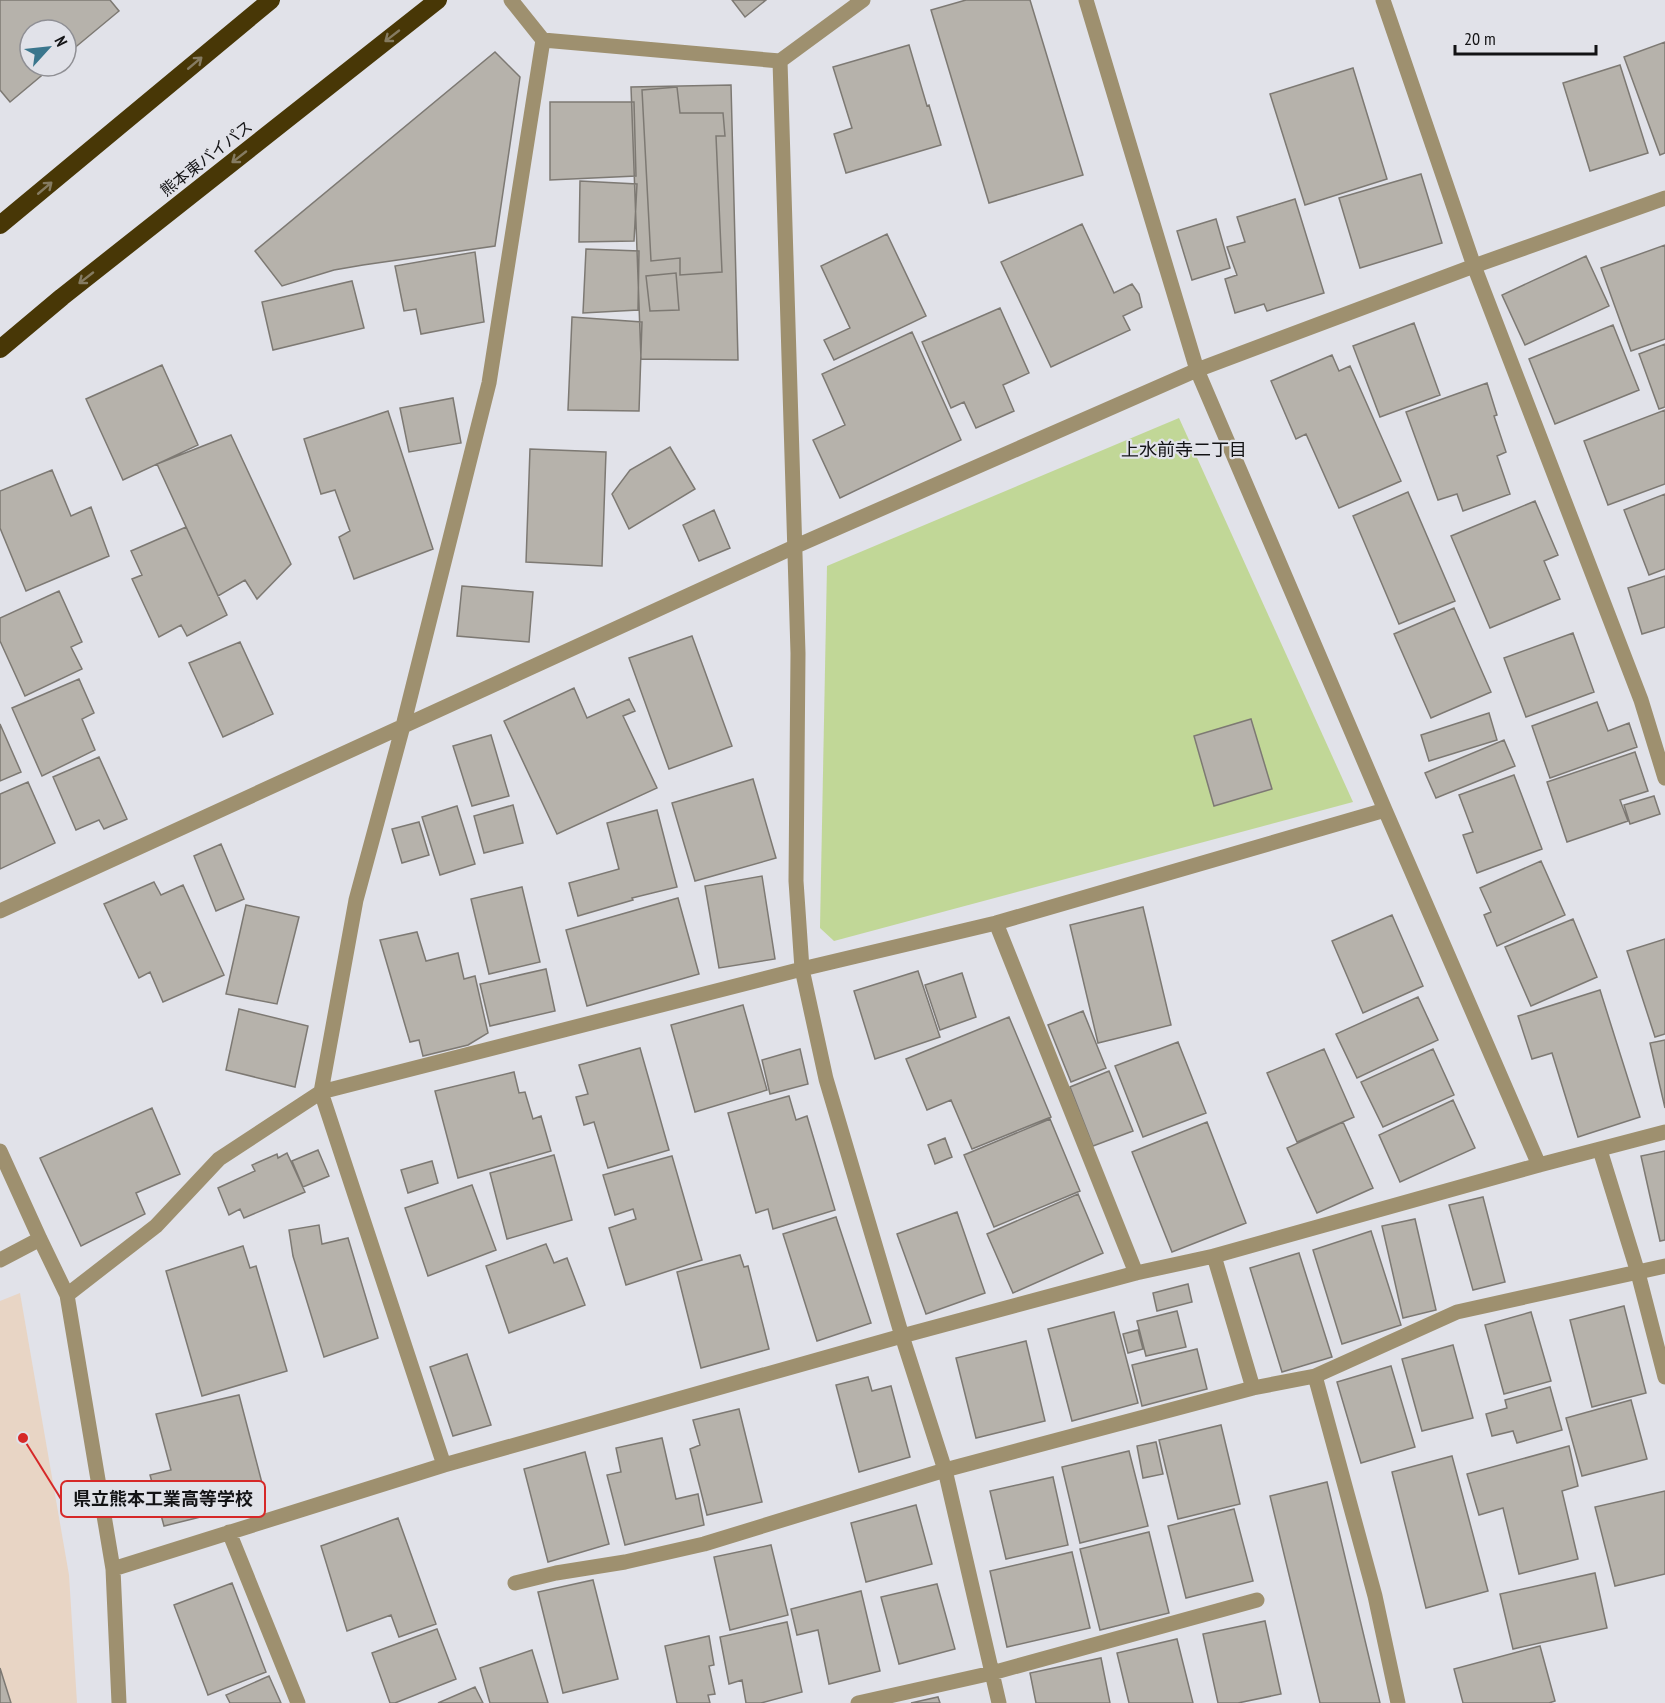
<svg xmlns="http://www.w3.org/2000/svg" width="1665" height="1703" viewBox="0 0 1665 1703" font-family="'PT Sans Narrow','Noto Sans JP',sans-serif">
<rect width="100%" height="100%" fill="#e1e2e9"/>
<!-- education -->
<path fill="#e8d5c5" d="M20,1293L69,1575L77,1703H0V1301Z"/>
<!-- green -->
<path fill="#c1d797" d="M1179,418L1353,802L834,941L820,928L827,566Z"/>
<!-- building -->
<path fill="#b6b2ab" stroke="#7d7973" stroke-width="1.5" d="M0,0H110L119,11L66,55V30H30V66H53L10,102L0,90Z
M732,0H766L745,17Z
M966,0H1030L1083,175L989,203L931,10Z
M1665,42V153L1660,155L1624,57Z
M909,45L927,106L929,105L941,145L846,173L834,134L852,128L833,67Z
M495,52L520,77L495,246L363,265L334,270L282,286L255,251Z
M1620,65L1648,153L1590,171L1563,83Z
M1353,68L1387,179L1305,205L1270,94Z
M731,85L738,360L641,359L631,87Z
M677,87L680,113H723L725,136H716L722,272L680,275V258L651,261L642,90Z
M550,102H634L636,176L550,180Z
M1421,174L1442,243L1360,268L1339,198Z
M580,181L637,184L634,241L579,242Z
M1295,199L1324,293L1267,311L1264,304L1235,313L1225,279L1237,275L1227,247L1245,242L1237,217Z
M1216,219L1230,268L1192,280L1177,231Z
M1082,224L1114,293L1132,284L1139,294L1142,307L1123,316L1130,330L1051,367L1001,262Z
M887,234L926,316L834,360L824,340L850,328L821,266Z
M1665,245V339L1631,351L1601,268Z
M586,249L639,251L638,310L583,313Z
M475,252L484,322L421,334L416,309L404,311L395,266Z
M1586,256L1609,306L1525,345L1502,295Z
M676,273L679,310L650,311L646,276Z
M352,281L364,328L273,350L262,302Z
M1000,308L1029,373L1003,385L1014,411L976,428L964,402L951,408L922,342Z
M572,317L642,322L639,411L568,410Z
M1414,323L1440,395L1380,417L1353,346Z
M1613,325L1639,390L1555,424L1529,359Z
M912,332L961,440L840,498L813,440L845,425L822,374Z
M1665,344V407L1659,409L1639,354Z
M1332,355L1339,371L1350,366L1401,481L1339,508L1306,434L1296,439L1271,381Z
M162,365L198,445L123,480L86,399Z
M1487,383L1497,415L1494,416L1506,452L1497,456L1510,494L1463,511L1457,494L1438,500L1406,412Z
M453,398L461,443L409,452L400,408Z
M1665,410V484L1608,505L1584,441Z
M388,411L433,549L354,579L339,537L350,531L335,490L321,494L304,439Z
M231,435L291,564L257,599L245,580L218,596L157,464Z
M670,447L695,489L629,529L612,494L630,470Z
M530,449L606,452L602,566L526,562Z
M52,470L71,516L91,507L109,556L26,591L0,528V491Z
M1408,492L1455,601L1399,624L1353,516Z
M1665,494V569L1649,575L1624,510Z
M1535,501L1558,555L1544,561L1560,599L1490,628L1451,536Z
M714,510L730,548L699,561L683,525Z
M186,527L227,615L187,636L181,625L159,637L132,579L142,575L131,551Z
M1665,576V627L1642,634L1628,588Z
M462,586L533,592L529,642L457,636Z
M59,591L82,642L71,647L82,669L25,696L0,641V618Z
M1454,608L1491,692L1431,718L1394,634Z
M1573,633L1594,692L1526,717L1504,658Z
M692,636L732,746L669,769L629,658Z
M240,642L273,714L223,737L189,663Z
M79,679L94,713L82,719L95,750L42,776L12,708Z
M574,688L587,718L629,699L635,711L623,716L657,788L557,834L504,721Z
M1597,702L1608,731L1629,723L1637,747L1550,778L1532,726Z
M1489,713L1497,740L1429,761L1421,735Z
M1251,719L1272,789L1214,806L1194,736Z
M0,724L21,772L0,781Z
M491,735L509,796L472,806L453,746Z
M1504,740L1515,766L1436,798L1425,773Z
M1635,752L1648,791L1620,800L1628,821L1567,842L1547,782Z
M99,757L127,819L104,829L99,820L76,830L53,777Z
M1514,775L1542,849L1477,873L1463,835L1473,832L1459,795Z
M753,779L776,858L695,881L672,803Z
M28,782L55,843L0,869V794Z
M1654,796L1660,814L1630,824L1624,805Z
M513,805L523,843L484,853L474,816Z
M457,806L475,864L440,875L422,817Z
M657,810L677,887L632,898L633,900L578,916L569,883L619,869L607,823Z
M419,822L429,855L402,863L392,829Z
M221,844L244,899L216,911L194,856Z
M1541,861L1565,915L1497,946L1484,915L1491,912L1480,888Z
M762,876L775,959L719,968L705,886Z
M154,882L161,895L183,885L224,975L163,1002L150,972L139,978L104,904Z
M522,887L540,962L489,974L471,899Z
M678,898L699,974L587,1006L566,930Z
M246,905L299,917L277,1004L226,994Z
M1143,907L1171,1025L1098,1043L1070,925Z
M1392,915L1423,986L1363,1013L1332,941Z
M1573,919L1597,977L1531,1006L1505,947Z
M417,932L426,961L458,953L464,979L475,976L488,1033L468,1045L423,1056L419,1040L410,1042L380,940Z
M1665,939V1034L1655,1037L1627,951Z
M546,969L555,1011L490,1026L480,984Z
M918,971L940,1037L875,1059L854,991Z
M962,973L976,1017L940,1030L925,985Z
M1600,990L1640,1117L1578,1137L1552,1053L1532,1059L1518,1016Z
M1418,997L1438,1040L1357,1078L1336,1034Z
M743,1005L767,1090L695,1112L671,1025Z
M239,1009L308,1026L295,1087L226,1070Z
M1083,1011L1106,1068L1071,1082L1048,1025Z
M1009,1017L1051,1117L972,1149L951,1100L927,1110L906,1059Z
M1665,1040V1108L1650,1043Z
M1178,1042L1206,1113L1143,1137L1115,1066Z
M640,1048L669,1150L608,1168L594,1122L584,1125L576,1097L588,1094L579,1065Z
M800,1049L808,1084L770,1094L762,1060Z
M1324,1049L1354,1117L1297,1142L1267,1073Z
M1433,1049L1454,1095L1383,1127L1361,1082Z
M1109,1071L1133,1131L1093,1146L1070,1087Z
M514,1072L519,1093L525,1092L533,1119L541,1116L551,1151L458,1178L435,1091Z
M789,1096L796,1120L807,1116L835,1210L773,1229L768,1209L756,1213L728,1113Z
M1453,1100L1475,1148L1400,1182L1379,1135Z
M152,1108L180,1174L136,1193L145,1214L81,1246L40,1158Z
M1050,1119L1080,1191L994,1227L964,1155Z
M1207,1122L1246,1223L1172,1252L1132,1152Z
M1343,1122L1373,1188L1317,1213L1287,1148Z
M945,1138L952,1157L935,1164L928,1145Z
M318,1150L329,1176L303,1187L292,1161Z
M1665,1151V1240L1660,1241L1641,1156Z
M287,1153L305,1192L244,1218L240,1209L229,1215L218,1188L255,1171L252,1165L277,1154L278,1158Z
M554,1155L572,1220L507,1239L490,1173Z
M672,1156L702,1260L626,1285L609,1228L636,1219L633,1209L615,1215L603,1175Z
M432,1161L438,1183L408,1193L401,1170Z
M472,1185L496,1250L428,1276L405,1208Z
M1078,1194L1103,1253L1013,1293L987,1234Z
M1483,1197L1505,1282L1473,1290L1449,1205Z
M957,1212L985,1293L926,1314L897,1234Z
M836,1217L871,1323L817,1341L783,1234Z
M1415,1219L1436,1310L1403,1318L1382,1226Z
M319,1225L322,1244L348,1238L378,1338L324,1357L293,1256L289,1230Z
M1371,1231L1401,1325L1342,1344L1313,1250Z
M546,1244L554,1263L567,1258L585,1305L509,1333L486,1266Z
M243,1246L250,1268L256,1266L287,1371L202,1396L166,1271Z
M1299,1253L1332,1357L1282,1372L1250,1268Z
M740,1255L744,1267L748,1266L769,1349L701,1368L677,1272Z
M1188,1284L1192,1302L1157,1311L1153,1293Z
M1624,1306L1646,1393L1592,1407L1570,1320Z
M1177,1311L1186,1347L1146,1356L1137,1321Z
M1114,1312L1138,1403L1072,1421L1048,1329Z
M1531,1312L1551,1381L1504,1394L1485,1325Z
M1138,1330L1143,1349L1128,1353L1123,1334Z
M1026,1341L1045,1421L976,1438L956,1358Z
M1453,1345L1473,1418L1422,1431L1402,1359Z
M1197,1349L1207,1389L1142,1406L1132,1365Z
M467,1354L491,1425L453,1436L430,1367Z
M1391,1366L1415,1447L1361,1463L1337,1382Z
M868,1377L872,1391L891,1386L910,1457L859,1472L836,1385Z
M1550,1387L1562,1430L1517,1443L1513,1431L1492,1436L1486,1414L1507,1408L1505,1400Z
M239,1395L262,1483L216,1496L221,1512L164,1526L150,1475L171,1470L156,1414Z
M1631,1400L1647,1459L1582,1476L1566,1418Z
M739,1409L762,1502L707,1515L690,1449L700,1445L693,1420Z
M1221,1425L1240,1504L1178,1519L1159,1440Z
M662,1438L676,1499L698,1494L704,1525L625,1545L607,1475L621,1472L616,1448Z
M1156,1442L1163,1474L1143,1478L1137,1446Z
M1569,1446L1578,1486L1562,1491L1578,1559L1519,1574L1503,1508L1479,1515L1467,1474Z
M1129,1451L1148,1526L1080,1543L1062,1467Z
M585,1452L609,1544L548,1562L524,1469Z
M1452,1456L1488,1591L1426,1608L1392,1472Z
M1053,1477L1068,1545L1006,1559L990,1491Z
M1327,1482L1380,1703H1320L1270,1496Z
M1665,1491V1574L1615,1586L1595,1507Z
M916,1505L932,1564L866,1582L851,1523Z
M1234,1509L1253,1581L1186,1598L1168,1526Z
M398,1518L436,1624L399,1637L391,1615L347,1631L321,1546Z
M1149,1532L1169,1613L1100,1630L1080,1549Z
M771,1545L788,1615L730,1630L714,1557Z
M1072,1552L1090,1628L1007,1647L990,1571Z
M1595,1573L1607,1628L1513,1649L1500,1594Z
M593,1580L618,1679L563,1693L538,1592Z
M232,1583L266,1672L208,1695L174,1605Z
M937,1584L955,1649L899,1664L881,1597Z
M861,1591L880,1671L829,1684L818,1630L797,1635L791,1609Z
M1265,1621L1281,1694L1238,1703H1218L1203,1634Z
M787,1622L802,1692L761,1703H746L742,1680L729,1684L720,1637Z
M437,1629L456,1679L395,1703H390L372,1653Z
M709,1636L714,1665L709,1666L715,1694L708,1695L710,1703H677L665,1646Z
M1177,1639L1193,1703H1129L1117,1653Z
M1540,1646L1555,1701L1549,1703H1463L1454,1669Z
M532,1650L548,1703H490L480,1668Z
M1101,1658L1110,1703H1036L1030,1673Z
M0,1668L11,1703H0Z
M269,1676L281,1703H230L226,1695Z
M475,1687L483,1703H438Z
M938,1697L940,1703H911Z"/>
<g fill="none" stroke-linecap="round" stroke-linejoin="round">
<!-- minor -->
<path stroke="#9e906f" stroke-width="15" d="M511,0L543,40L780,61L863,0
M1086,0L1197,370L1385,810L1539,1165
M1383,0L1474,266L1641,700L1665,778
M780,61L798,653L796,881L802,969L826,1079L902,1336L945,1470L999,1703
M0,911L794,547L1197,370L1474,266L1665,198
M996,923L1136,1273
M1600,1150L1638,1273L1665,1377
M0,1151L40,1239L67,1295L113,1569L119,1703
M1214,1256L1253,1388
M0,1260L40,1239
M67,1295L156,1226L219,1159L321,1092L802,969L996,923L1385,810
M1315,1376L1375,1596L1398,1703
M444,1465L321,1092L356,900L403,726L489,383L543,40
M229,1532L298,1703
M113,1569L444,1465L902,1336L1136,1273L1214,1256L1539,1165L1665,1132
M515,1583L556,1573L625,1562L704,1544L945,1470L1253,1388L1315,1376L1457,1312L1665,1266
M858,1703L992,1673L1257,1600"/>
<!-- highway -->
<path stroke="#483706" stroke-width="18" d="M0,225L271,0
M0,349L62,297L438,0"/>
</g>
<!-- one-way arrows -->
<defs><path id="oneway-shaft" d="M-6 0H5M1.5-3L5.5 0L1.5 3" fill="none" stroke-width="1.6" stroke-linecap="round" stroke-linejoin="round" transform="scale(1.5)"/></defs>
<g stroke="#857b61">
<use href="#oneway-shaft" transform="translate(392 36) rotate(142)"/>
<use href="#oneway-shaft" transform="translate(195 63) rotate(-40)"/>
<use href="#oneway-shaft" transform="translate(239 157) rotate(142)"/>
<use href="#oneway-shaft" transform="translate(45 188) rotate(-40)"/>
<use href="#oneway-shaft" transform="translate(86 278) rotate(142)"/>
</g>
<g text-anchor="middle" stroke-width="4.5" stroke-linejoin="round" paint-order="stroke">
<!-- street labels -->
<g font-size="16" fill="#131315" stroke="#e1e2e9">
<text transform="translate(206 158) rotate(-38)" y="6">熊本東バイパス</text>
</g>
<!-- neighbourhood labels -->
<g font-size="18" fill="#131315" stroke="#e1e2e9">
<text x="1184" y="456">上水前寺二丁目</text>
</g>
</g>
<!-- callouts -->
<path fill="none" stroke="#d62828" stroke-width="2" d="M23 1438L61 1499"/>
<circle fill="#d62828" stroke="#e1e2e9" stroke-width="2" cx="23" cy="1438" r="6"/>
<rect fill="#e1e2e9" stroke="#d62828" stroke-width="2" x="61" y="1481" width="204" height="36" rx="6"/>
<g font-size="18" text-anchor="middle" font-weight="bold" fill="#131315">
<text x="163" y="1505">県立熊本工業高等学校</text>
</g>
<!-- north arrow -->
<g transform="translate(48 48) rotate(63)"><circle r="28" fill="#e1e2e9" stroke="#8f8f94" stroke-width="1.5"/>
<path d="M0-4.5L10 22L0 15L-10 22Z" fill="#3a768d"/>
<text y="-9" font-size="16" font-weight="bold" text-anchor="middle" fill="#131315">N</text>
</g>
<!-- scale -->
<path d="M1455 45v9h141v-9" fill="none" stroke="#131315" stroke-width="3"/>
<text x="1464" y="45" font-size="18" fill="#131315" stroke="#e1e2e9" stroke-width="4.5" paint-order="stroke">20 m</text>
</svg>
